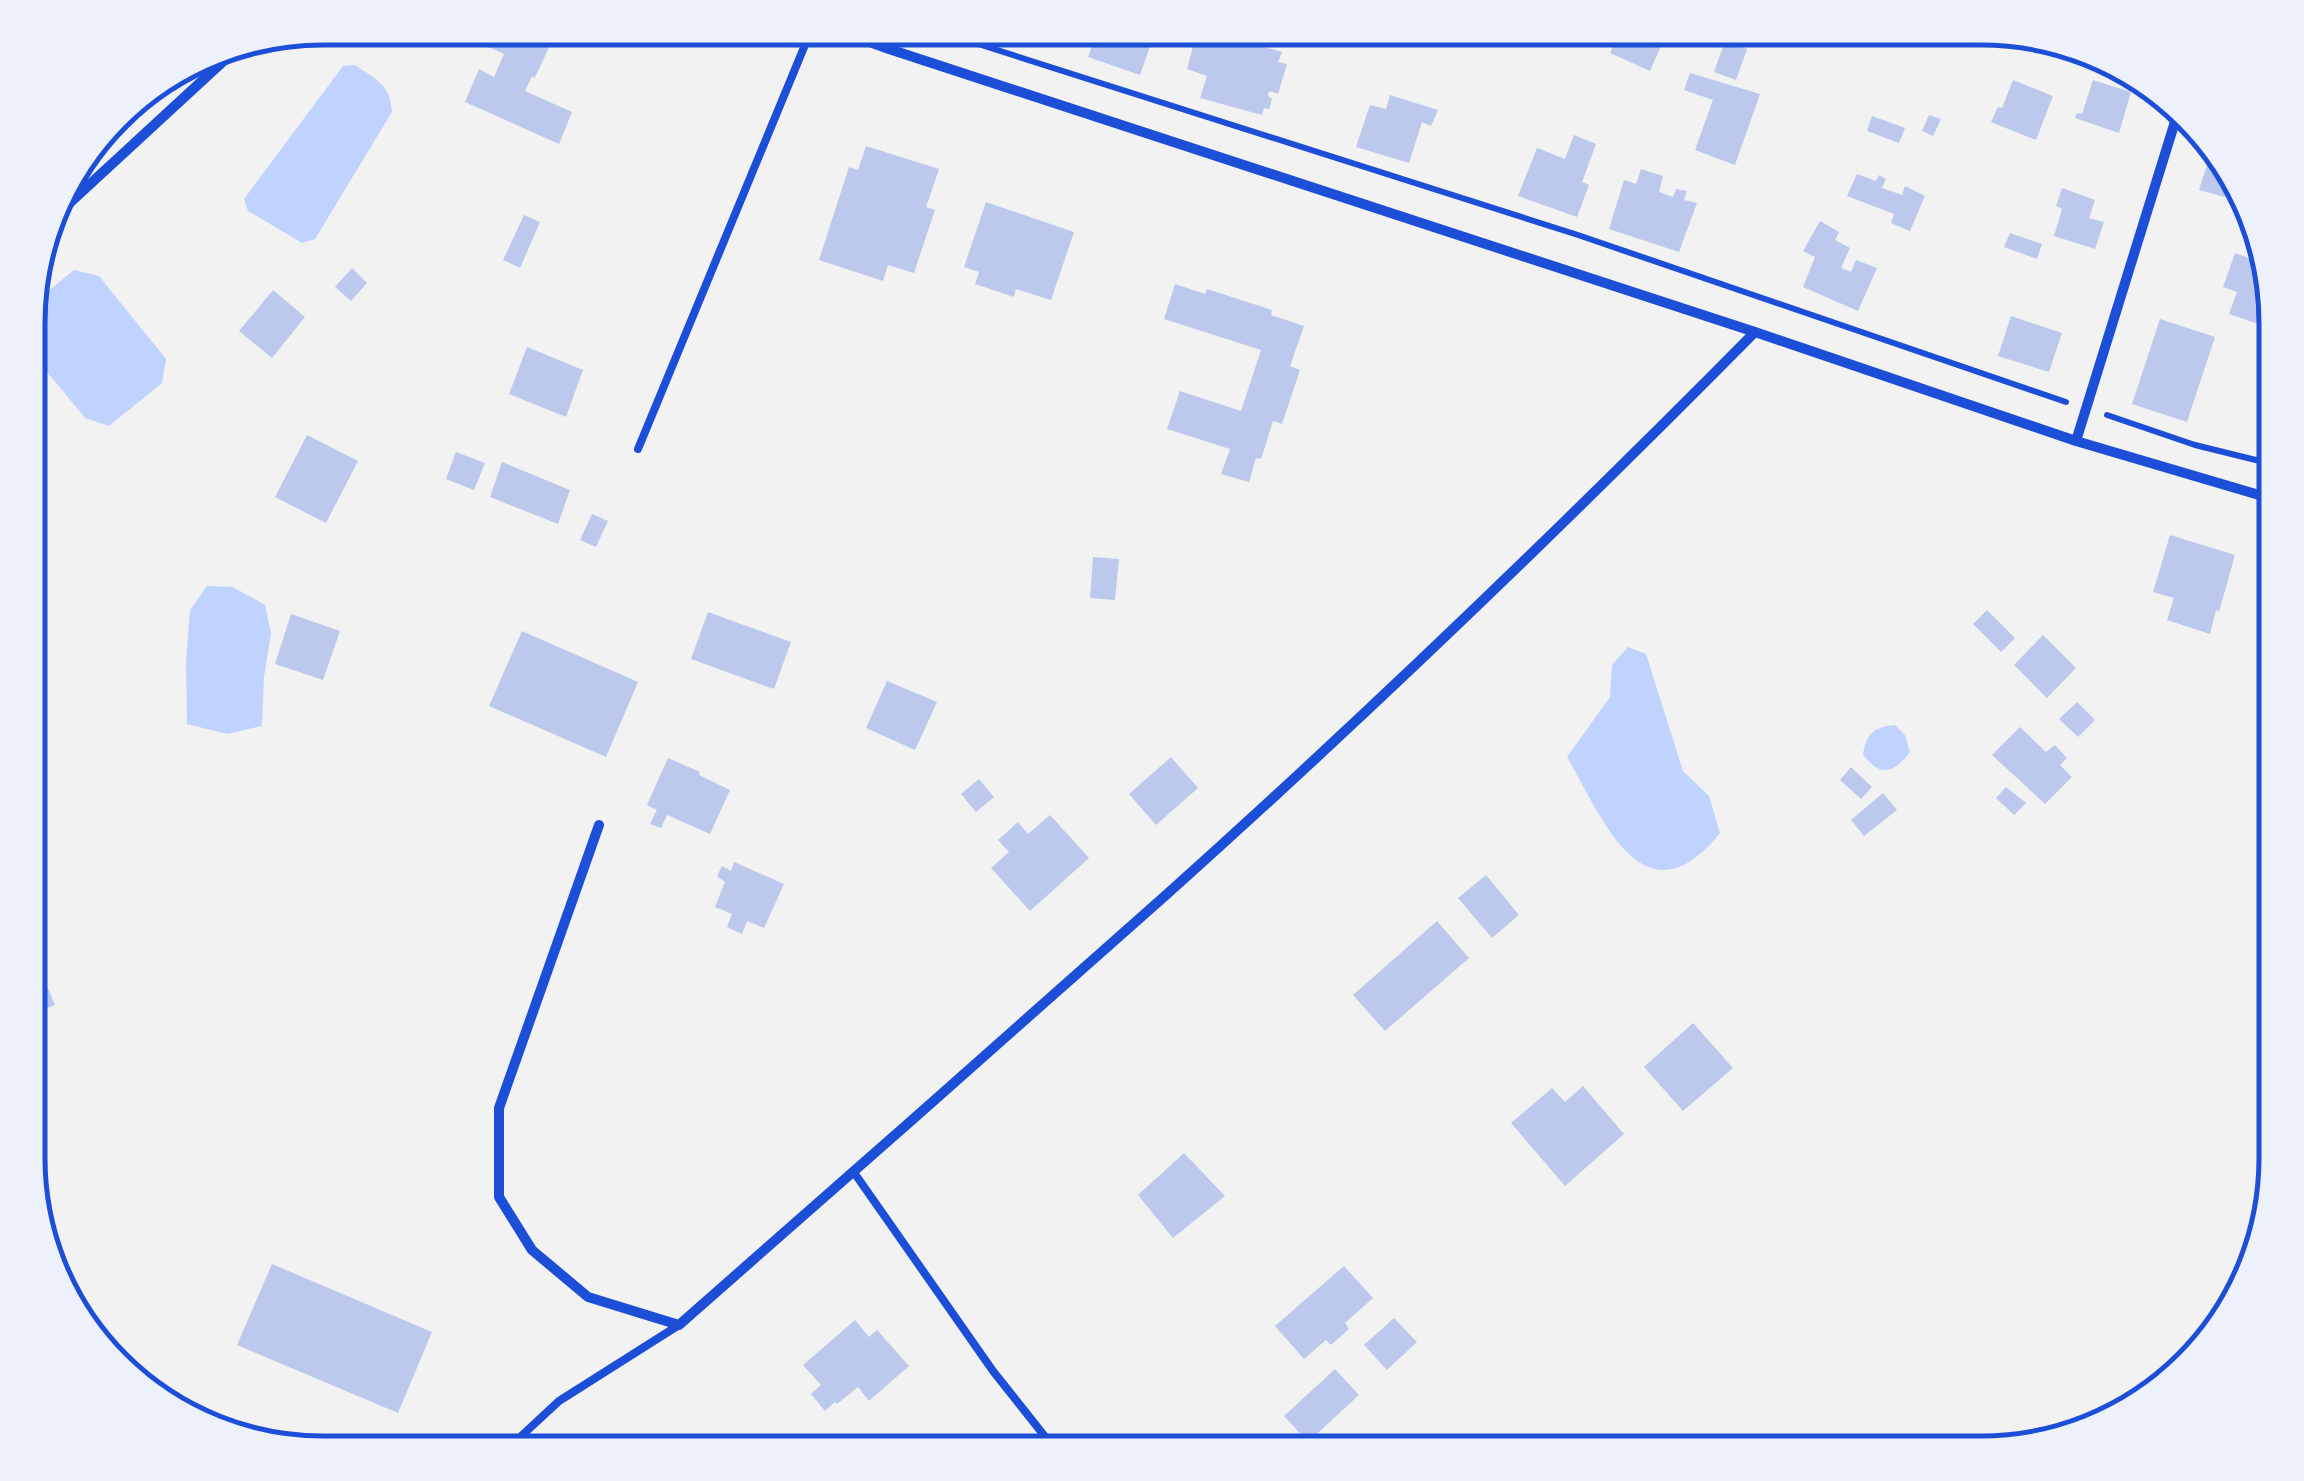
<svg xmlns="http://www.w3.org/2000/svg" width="2304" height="1481" viewBox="0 0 2304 1481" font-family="Helvetica,sans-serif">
<rect width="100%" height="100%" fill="#f2f2f2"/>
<!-- water -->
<path fill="#bfd3fe" d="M355,65C377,80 390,84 392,112L315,239L302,243L248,211L244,199L343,66Z
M74,270L99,276L166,359L162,383L109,426L85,418L30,351V306Z
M207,586L233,587L265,605L271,633L264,677L262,726L227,734L187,724L186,662L190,610Z
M1628,647L1646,654L1683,771L1709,796L1720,833C1644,927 1603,819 1567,757L1610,697L1612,665Z
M1895,725L1905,735L1910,752C1894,773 1880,778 1863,754C1867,733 1874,727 1895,725Z"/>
<!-- building -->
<path fill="#bdc9ec" d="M473,28H558L538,71L534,78L532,76L525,91L572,112L559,144L465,102L479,69L494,77L504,54L468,38Z
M997,28H1046L1041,43Z
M1098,28L1156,29L1140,75L1088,57Z
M1198,28H1214L1213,31L1218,34L1220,28H1229L1245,34L1243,41L1282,52L1278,62L1287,64L1278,94L1269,91L1268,96L1272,99L1269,109L1264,108L1262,115L1200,98L1207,76L1187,69Z
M1413,28H1450L1443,43Z
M1621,28L1661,46L1650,71L1610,53Z
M1640,28H1670L1665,39Z
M1725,41L1747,49L1736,80L1714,72Z
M1690,73L1760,94L1735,165L1695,150L1713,100L1684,90Z
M2013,80L2053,96L2036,140L1991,122L1998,107L2002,108Z
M2093,80L2131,92L2119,133L2075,118L2077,113L2082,114Z
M1390,95L1438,110L1431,126L1422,122L1409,163L1356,147L1370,105L1386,109Z
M1929,115L1941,119L1933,136L1922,131Z
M1872,116L1905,128L1899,143L1867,131Z
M1574,135L1596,144L1582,182L1589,185L1577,217L1518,196L1537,148L1565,159Z
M866,146L939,169L926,207L935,210L914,273L888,265L883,281L819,260L849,167L858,170Z
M2212,149L2237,176L2244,199L2243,202L2199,190Z
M1641,169L1663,176L1659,192L1673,197L1676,189L1687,191L1684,200L1697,203L1679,252L1609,229L1624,180L1636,184Z
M1857,174L1876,181L1879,175L1886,179L1882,188L1902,195L1905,186L1925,196L1910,231L1891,223L1894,214L1847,196Z
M2062,188L2095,200L2089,218L2104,222L2095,249L2054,236L2062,209L2056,206Z
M986,202L1074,232L1051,300L1016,289L1014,297L975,284L979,272L964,267Z
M524,215L540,222L520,268L503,260Z
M1820,221L1839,232L1835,240L1850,248L1841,268L1851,272L1856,260L1877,268L1858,311L1803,287L1815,257L1803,251Z
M2010,233L2042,244L2037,259L2004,247Z
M2235,253L2249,258L2250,254L2262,258L2276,304V330L2229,314L2237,292L2223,287Z
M352,268L367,283L351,301L335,287Z
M1175,284L1205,294L1207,289L1272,310L1271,315L1304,326L1290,366L1300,370L1282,424L1273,421L1261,459L1256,458L1249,482L1221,474L1230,449L1167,429L1180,391L1241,411L1261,350L1164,319Z
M273,290L305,317L272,358L239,331Z
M2011,316L2062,333L2049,372L1998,356Z
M2160,319L2215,337L2187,422L2132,404Z
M527,347L583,370L566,417L509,394Z
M307,435L358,461L326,523L275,497Z
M456,452L485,463L474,490L446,479Z
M502,462L570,490L558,524L490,497Z
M592,514L608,521L596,547L580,540Z
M2170,535L2235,555L2219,612L2216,610L2210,634L2167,620L2174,598L2153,592Z
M1093,557L1119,559L1115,600L1090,598Z
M1987,610L2015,638L2001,652L1973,624Z
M708,612L791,642L774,689L691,659Z
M291,614L340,631L323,680L275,664Z
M522,631L638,682L606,757L489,706Z
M2043,635L2076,668L2047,698L2014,665Z
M887,681L937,702L915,750L866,728Z
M2077,702L2095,720L2078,737L2059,719Z
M2020,727L2046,752L2055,745L2067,758L2060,765L2072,777L2045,804L1992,755Z
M1171,757L1198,788L1156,825L1129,794Z
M668,758L700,772L699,775L730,790L710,834L667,815L661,828L650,824L657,810L647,805Z
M1851,767L1872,787L1861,799L1840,780Z
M979,779L994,797L976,812L961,794Z
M2006,787L2026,803L2014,815L1996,798Z
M1883,793L1897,810L1864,836L1851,820Z
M1050,815L1089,858L1030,911L991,868L1009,852L998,840L1018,822L1028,834Z
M734,862L784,884L764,928L747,921L742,934L727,927L732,914L715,907L725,882L717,876L722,866L731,871Z
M1486,875L1519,915L1492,938L1458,898Z
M1437,921L1469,958L1385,1031L1353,995Z
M42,974L55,1005L30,1015V978Z
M1693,1023L1733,1068L1683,1111L1644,1067Z
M1583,1086L1624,1134L1565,1186L1511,1123L1552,1088L1565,1102Z
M1184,1153L1225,1196L1173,1238L1138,1195Z
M272,1264L432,1332L398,1413L237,1345Z
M1344,1266L1373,1298L1345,1323L1349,1329L1331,1345L1326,1340L1304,1359L1275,1326Z
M1394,1318L1417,1342L1387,1370L1364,1345Z
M855,1320L869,1337L877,1330L909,1366L869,1401L858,1387L837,1404L835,1402L825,1411L811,1394L821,1385L803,1365Z
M1335,1369L1359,1395L1308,1442L1284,1416Z"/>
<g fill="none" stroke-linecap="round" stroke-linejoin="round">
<!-- path -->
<path stroke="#1d4ed8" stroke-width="6" d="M928,28L1578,235L2066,402
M2107,415L2195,445L2276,465"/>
<!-- service -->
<path stroke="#1d4ed8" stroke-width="8" d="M638,449L812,28
M853,1171L993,1371L1058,1453
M503,1453L559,1401L679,1325"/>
<!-- minor -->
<path stroke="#1d4ed8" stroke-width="10" d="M831,28L889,49L1755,332L2076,441L2276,500
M889,49L896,28
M50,221L242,44
M2076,441L2178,112
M599,825L499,1108V1197L532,1250L588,1297L679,1325C841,1182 1005,1039 1166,895C1368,714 1564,525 1755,332"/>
</g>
<!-- crop -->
<path d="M0 0H2304V1481H0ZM323 45H1981A278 278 0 0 1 2259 323V1158A278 278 0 0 1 1981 1436H323A278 278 0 0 1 45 1158V323A278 278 0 0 1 323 45Z" fill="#edf1fc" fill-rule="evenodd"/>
<path fill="none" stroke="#1d4ed8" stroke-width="5" d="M323 45H1981A278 278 0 0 1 2259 323V1158A278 278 0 0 1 1981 1436H323A278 278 0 0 1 45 1158V323A278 278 0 0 1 323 45Z"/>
</svg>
